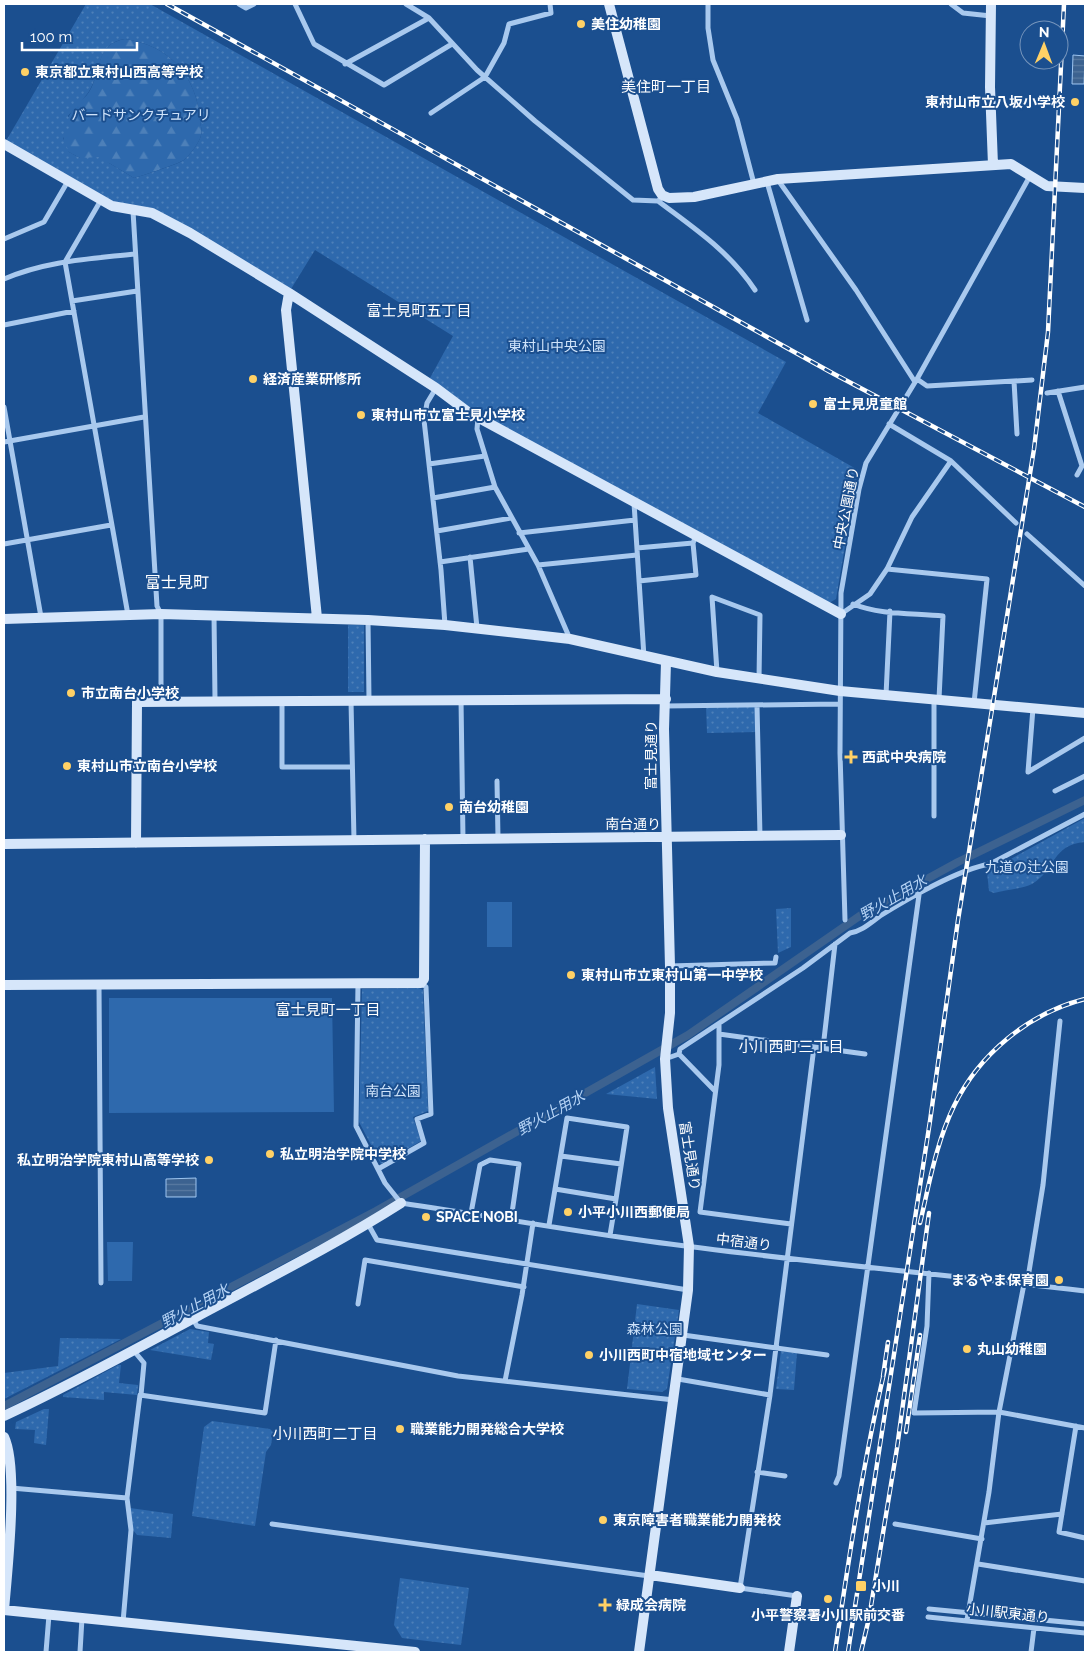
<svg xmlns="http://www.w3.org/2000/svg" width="1089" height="1656" viewBox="0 0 1089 1656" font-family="Raleway,'Noto Sans JP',sans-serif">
<defs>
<pattern id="forest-firs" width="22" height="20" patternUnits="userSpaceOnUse" patternTransform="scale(1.25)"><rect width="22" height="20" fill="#2e69ad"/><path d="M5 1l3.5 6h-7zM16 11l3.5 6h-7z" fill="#4d80b9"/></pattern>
<pattern id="park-dots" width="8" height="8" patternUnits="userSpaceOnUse" patternTransform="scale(1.25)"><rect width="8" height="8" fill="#2e69ad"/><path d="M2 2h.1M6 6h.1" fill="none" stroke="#4d80b9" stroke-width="1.8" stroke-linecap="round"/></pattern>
<pattern id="water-rules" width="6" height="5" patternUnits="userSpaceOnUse" patternTransform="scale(1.25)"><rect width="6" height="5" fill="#3c6290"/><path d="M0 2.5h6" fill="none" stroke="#597aa1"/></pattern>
</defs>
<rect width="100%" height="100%" fill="#1b4f8f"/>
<!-- green -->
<path fill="#2e69ad" d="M487,902H512V947H487Z
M109,998H332L334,1112L109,1113Z
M107,1242H133L132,1281H108Z"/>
<!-- forest -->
<path fill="url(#forest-firs)" d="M125,39C169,45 197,76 200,120C200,125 203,130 201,135C200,142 189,156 184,160C178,164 141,176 134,178L109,163L80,158L69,152C57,138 67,115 78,103C81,100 86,97 89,92C102,72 94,44 125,39Z"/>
<!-- park -->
<path fill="url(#park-dots)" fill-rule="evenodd" d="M86,4H150L786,362L758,413L858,470L836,599L829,603L464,406L430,378L453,336L315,250L291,289L170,217L113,204L6,141ZM125,39C169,45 197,76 200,120C200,125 203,130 201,135C200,142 189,156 184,160C179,164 141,176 134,178L99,157L80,158L69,152L63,138C71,132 74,125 68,116C74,108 82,101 88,93C102,73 95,43 125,39Z
M348,625H364V692H348Z
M706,706H757L758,732L707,733Z
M1085,818V842C1051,845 1056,870 1032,884C1022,889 1005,890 994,893L989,891L987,872Z
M791,908V947L778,953L776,909Z
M419,988L423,990L428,1111L413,1117L421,1141L381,1164L359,1122L362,989Z
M655,1067L657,1099L606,1094Z
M637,1304L679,1310L667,1389L662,1392L627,1389Z
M190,1329L209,1332L208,1343L214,1344L211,1360L150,1350Z
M60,1338L121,1339L4,1399V1373L58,1366Z
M781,1351L797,1353L794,1390L776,1389Z
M118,1365H121L119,1383L138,1385L137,1395L104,1392V1400L63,1397V1395Z
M44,1409H49L46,1445L34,1443L35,1430L15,1429L16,1422Z
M212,1421L270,1429L273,1432L271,1445L266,1452L255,1526L192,1516L204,1427Z
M130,1508L173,1514L171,1538L137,1535L133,1530Z
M400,1578L469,1588L461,1645L402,1638L394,1625Z"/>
<!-- water -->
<path fill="url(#water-rules)" stroke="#9cc4f0" d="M1073,55L1085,56L1084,84H1072Z
M196,1178V1197H166V1179Z"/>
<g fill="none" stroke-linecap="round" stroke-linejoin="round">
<!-- canal -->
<path stroke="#3c6290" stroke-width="8" d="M4,1406L376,1211L688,1035L861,915L958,862L1085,800"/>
<!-- street -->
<path stroke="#a9c9ee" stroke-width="5" d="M239,4L246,8L254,4
M295,4L314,44L384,85L452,44
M406,4L429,18L477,70L535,121L633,200L658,201L664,196
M708,4V28L713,60L737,119L754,184
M951,4L963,13L991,16
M345,64L429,18
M431,113L485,77L504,43L509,24L551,13L550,4
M778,180L856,290L915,382
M767,182L807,320
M101,200L65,262L128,615
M658,201C695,229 729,251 755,290
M133,211L157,606L161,614V700
M4,239L44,222L68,181
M4,279C46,261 89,259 134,254
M72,301L137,291
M4,325L74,311
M917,379L927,386L1032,380
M1014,381L1017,434
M436,388L427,403L424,420L441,570L445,625
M1058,391L1082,466L1077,475
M1047,393L1085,387
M4,407L41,617
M478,418L477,429L495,487L538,565L570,639
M4,442L144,417
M951,461L1016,523
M429,464L485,456
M433,498L495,487
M634,503L644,657
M437,531L511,518
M519,533L635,520
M1027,534L1085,586
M4,544L111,525
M637,548L693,543
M470,557L477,628
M440,562L529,549
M538,565L637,555
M887,569L987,579L974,703
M639,581L696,575L693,543L696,536
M853,604C880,615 914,613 943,616L939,699
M841,614L870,594L887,569L912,517L951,461L889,424
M214,615L215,700
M368,620L369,700
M717,672L712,597L760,615L759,679
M886,695L890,611
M461,699L463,839
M282,700V767H352
M934,700V816
M351,701L354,840
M665,706L840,704
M757,706L760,836
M1033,708L1028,772L1085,738
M497,781L498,838
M1055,791L1085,776
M845,920L840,753L841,593L859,489L866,463L917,379L1030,176
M670,966L775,963L776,957
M358,983L356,1126L385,1183L401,1203C483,1215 565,1230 647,1241C793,1261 939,1274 1085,1291
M99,985L101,1283
M719,1024V1065L700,1212L791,1224
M719,1034L865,1054
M823,1048L835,944
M679,1054L680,1049L803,968L850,933C862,931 870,923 880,916C907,899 959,869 990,864L1085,814
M665,1059L679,1054L715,1091
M561,1156L621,1164
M378,1169L424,1143L417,1119L431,1114L426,987L421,983
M471,1213L480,1165L490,1160L519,1164L511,1220
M368,1224L377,1240L688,1290
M549,1225L567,1118L627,1127L616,1199L555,1189
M610,1235L616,1199
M929,1273L927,1326L914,1413L999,1412L1085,1428
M1027,1284L1043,1185L1060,1021
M358,1304L365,1260L524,1287
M193,1319L197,1326L458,1376L674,1400
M683,1335L827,1355
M134,1351L144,1363L141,1395
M678,1379L770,1395
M505,1381L522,1295L533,1223
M1076,1426L1059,1532L1085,1538
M757,1472L785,1476
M836,1483L839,1476L919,895
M11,1488L127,1498
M984,1523L1062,1514
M272,1524L649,1576
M895,1524L982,1539
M978,1564L1085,1581
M797,1596L740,1588L770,1395L814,1047
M929,1609L1085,1624
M928,1617L1085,1633
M967,1620L989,1492L999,1412L1024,1284
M123,1622L131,1530L127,1498L140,1395L265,1413L276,1340
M46,1652L49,1615
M80,1652L82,1618
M1031,1652L1034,1628"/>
<!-- secondary -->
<path stroke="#d6e6fa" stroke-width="10" d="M609,4L658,189L662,195L669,198L694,197L778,179L1011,164L1047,186L1085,188
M991,4L990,87L993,165
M4,144L112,206L152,213L190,233L289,293L436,388L468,412L841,614
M289,293L286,310L317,618
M4,619L161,614L368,620L445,625L570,639L717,672L840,691L1085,713
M136,843L137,702L666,699
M4,844L841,835
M4,985L421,983L424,979L425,839
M4,1416C69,1386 132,1351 196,1317C265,1280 335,1245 401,1203
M4,1437C19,1468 7,1573 4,1610L415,1652
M650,1575L740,1588
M639,1652L688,1290L689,1246L668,1108L665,1059L670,1013V966L664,729L666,662
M789,1652L797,1596"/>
<defs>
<path id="rail" d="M167,4L834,374L1085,507
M920,1223C929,1185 936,1143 954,1106C979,1054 1029,1013 1085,999
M883,1376L888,1342
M906,1432L920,1335
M835,1652C849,1557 863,1463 885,1369
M848,1652L930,1121L958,920L1034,449L1048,332L1064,4
M861,1652L869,1618L897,1448L929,1213"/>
</defs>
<!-- rail casing -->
<use href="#rail" stroke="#fff" stroke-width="4.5"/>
<!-- rail -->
<use href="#rail" stroke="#1b4f8f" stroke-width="2.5" stroke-dasharray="8" stroke-linecap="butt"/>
</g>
<!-- markers -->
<g fill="#ffd166" stroke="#1b4f8f" stroke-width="2">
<circle cx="581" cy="24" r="5"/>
<circle cx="25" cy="72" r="5"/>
<circle cx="1075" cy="102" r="5"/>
<circle cx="253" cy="379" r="5"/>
<circle cx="813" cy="404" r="5"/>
<circle cx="361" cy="415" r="5"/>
<circle cx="71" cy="693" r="5"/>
<path d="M848.5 749.5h5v5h5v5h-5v5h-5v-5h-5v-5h5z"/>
<circle cx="67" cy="766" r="5"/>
<circle cx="449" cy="807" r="5"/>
<circle cx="571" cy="975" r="5"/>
<circle cx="270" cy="1154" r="5"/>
<circle cx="209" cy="1160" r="5"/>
<circle cx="568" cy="1212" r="5"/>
<circle cx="426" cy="1217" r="5"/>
<circle cx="1059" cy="1280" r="5"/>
<circle cx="967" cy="1349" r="5"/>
<circle cx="589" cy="1355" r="5"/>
<circle cx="400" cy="1429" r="5"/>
<circle cx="603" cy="1520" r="5"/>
<rect x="855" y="1580" width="12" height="12" rx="2.5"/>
<circle cx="828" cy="1599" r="5"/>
<path d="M602.5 1597.5h5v5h5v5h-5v5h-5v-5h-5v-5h5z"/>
</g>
<g text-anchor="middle" stroke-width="4" stroke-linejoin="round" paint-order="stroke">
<!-- poi labels -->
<g font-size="14" font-weight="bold" fill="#fff" stroke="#1b4f8f" text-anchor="start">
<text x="591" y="29">美住幼稚園</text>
<text x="35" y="77">東京都立東村山西高等学校</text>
<text x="1065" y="107" text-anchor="end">東村山市立八坂小学校</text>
<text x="263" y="384">経済産業研修所</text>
<text x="823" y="409">富士見児童館</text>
<text x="371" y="420">東村山市立富士見小学校</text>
<text x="81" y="698">市立南台小学校</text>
<text x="862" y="762">西武中央病院</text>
<text x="77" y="771">東村山市立南台小学校</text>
<text x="459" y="812">南台幼稚園</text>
<text x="581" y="980">東村山市立東村山第一中学校</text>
<text x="280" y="1159">私立明治学院中学校</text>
<text x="199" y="1165" text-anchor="end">私立明治学院東村山高等学校</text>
<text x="578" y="1217">小平小川西郵便局</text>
<text x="436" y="1222">SPACE NOBI</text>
<text x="1049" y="1285" text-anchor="end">まるやま保育園</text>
<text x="977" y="1354">丸山幼稚園</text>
<text x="599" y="1360">小川西町中宿地域センター</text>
<text x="410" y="1434">職業能力開発総合大学校</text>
<text x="613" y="1525">東京障害者職業能力開発校</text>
<text x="872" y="1591">小川</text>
<text x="616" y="1610">緑成会病院</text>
<text x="828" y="1620" text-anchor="middle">小平警察署小川駅前交番</text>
</g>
<!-- park labels -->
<g font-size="14" fill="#cfe3fa" stroke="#1b4f8f">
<text x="141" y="120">バードサンクチュアリ</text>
<text x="557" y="351">東村山中央公園</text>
<text x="1027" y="872">九道の辻公園</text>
<text x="393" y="1096">南台公園</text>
<text x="655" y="1334">森林公園</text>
</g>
<!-- street labels -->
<g font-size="14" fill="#fff" stroke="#1b4f8f">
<text transform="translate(846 508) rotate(-79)" y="5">中央公園通り</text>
<text transform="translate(651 755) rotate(-90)" y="5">富士見通り</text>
<text x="633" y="829">南台通り</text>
<text transform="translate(690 1156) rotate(81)" y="5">富士見通り</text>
<text transform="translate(744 1242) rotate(7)" y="5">中宿通り</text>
<text transform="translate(1008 1613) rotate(6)" y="5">小川駅東通り</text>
</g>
<!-- neighbourhood labels -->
<g font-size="15" fill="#fff" stroke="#1b4f8f">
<text x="666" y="92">美住町一丁目</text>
<text x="419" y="316">富士見町五丁目</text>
<text x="328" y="1015">富士見町一丁目</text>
<text x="791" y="1052">小川西町三丁目</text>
<text x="325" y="1439">小川西町二丁目</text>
</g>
<!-- water labels -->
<g font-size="15" font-style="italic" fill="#b5d3f5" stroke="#1b4f8f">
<text transform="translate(893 898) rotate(-30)" y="5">野火止用水</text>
<text transform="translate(551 1113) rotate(-29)" y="5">野火止用水</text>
<text transform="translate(195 1306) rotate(-28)" y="5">野火止用水</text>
</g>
<!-- quarter labels -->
<g font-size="16" fill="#fff" stroke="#1b4f8f">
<text x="177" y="588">富士見町</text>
</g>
</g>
<!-- border -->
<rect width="1089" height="1656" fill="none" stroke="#ffffff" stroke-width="10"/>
<!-- north arrow -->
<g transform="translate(1044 45) rotate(1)"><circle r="24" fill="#1b4f8f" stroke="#7695bc"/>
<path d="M0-4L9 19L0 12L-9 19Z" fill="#ffd166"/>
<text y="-8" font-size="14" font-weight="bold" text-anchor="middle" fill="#ffffff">N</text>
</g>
<!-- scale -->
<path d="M22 42v8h115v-8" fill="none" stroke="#ffffff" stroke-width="2.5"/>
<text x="30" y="42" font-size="15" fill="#ffffff" stroke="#1b4f8f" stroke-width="4" paint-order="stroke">100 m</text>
</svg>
